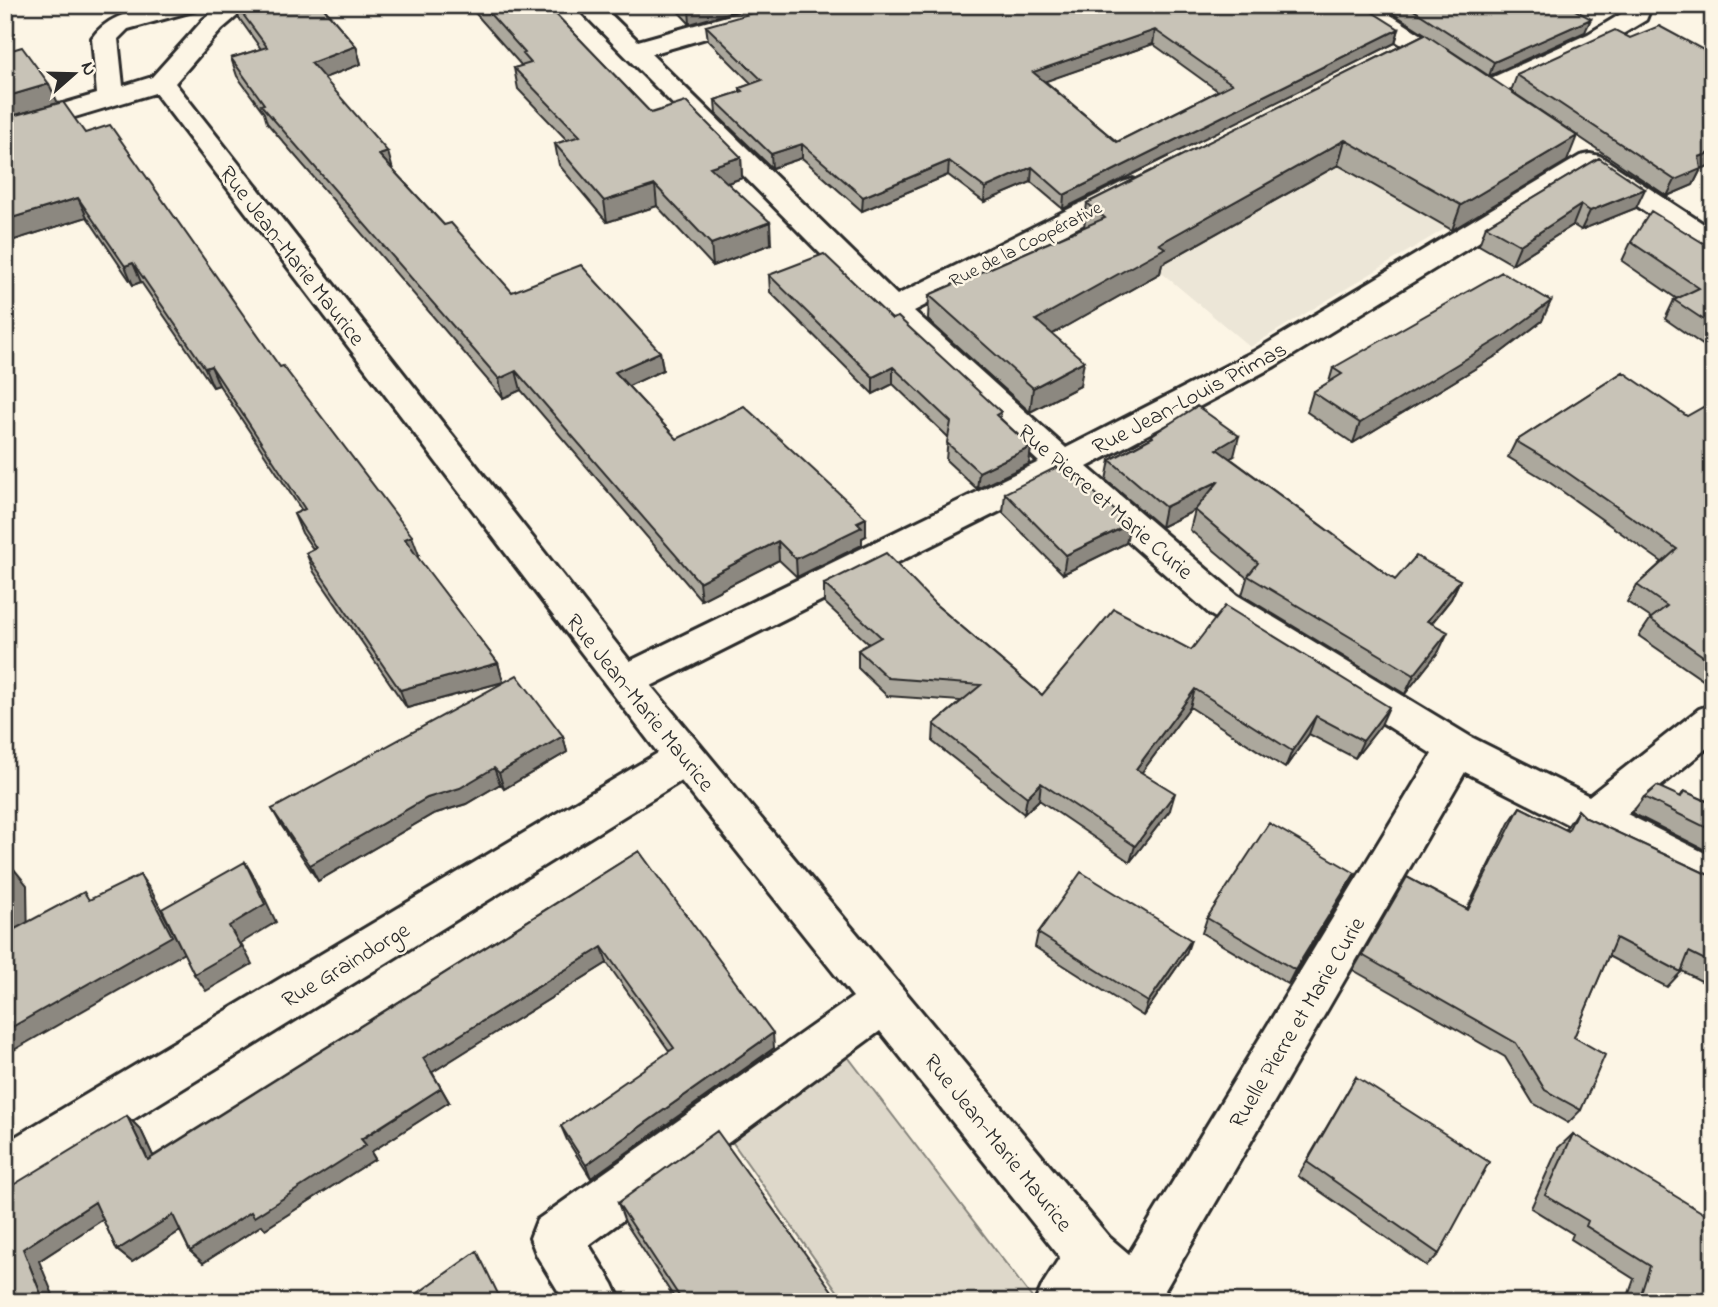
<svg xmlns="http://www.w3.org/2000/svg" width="1718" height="1307" viewBox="0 0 1718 1307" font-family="'Indie Flower',sans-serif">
<rect width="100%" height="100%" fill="#fcf5e5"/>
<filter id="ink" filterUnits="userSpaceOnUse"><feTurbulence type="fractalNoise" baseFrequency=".0143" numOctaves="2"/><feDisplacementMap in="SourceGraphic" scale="14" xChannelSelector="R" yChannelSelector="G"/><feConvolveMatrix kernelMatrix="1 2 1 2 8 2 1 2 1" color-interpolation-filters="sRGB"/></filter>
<g filter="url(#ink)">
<!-- built -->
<path fill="#ece6d7" d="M1412,63L1484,205L1250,347L1118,236Z"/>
<!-- green -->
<path fill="#ded8ca" stroke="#84827a" stroke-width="2" d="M842,1049L1033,1299L1031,1302H845L726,1133Z"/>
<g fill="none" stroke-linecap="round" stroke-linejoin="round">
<defs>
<path id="minor" d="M158,5H199L196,10L128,29L118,39L123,86L152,77L204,19L222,5H250L222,29L175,83L630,661L1039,462L882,316L575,5H601L638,41L766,5H806L803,10L651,54L897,295L1123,182L1133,179L1143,182L1147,188L1143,194L914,311L1066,448L1253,352L1580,156L1590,154L1600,156L1713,230V253L1702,250L1590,174L1275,366L1087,467L1237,595L1471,737L1589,796L1699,709L1713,704V743L1627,814L1713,857V897L1576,832L1575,828L1465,772L1165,1290L1170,1302H1105L1096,1294L1091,1302H1035L1043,1284L1060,1257L880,1031L589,1245L613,1284L621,1302H565L537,1256L530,1238L537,1220L853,997L681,781L22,1188L5,1195V1143L658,753L155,93L5,138V121L97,94L92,38C108,15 133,12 158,5ZM1060,481L1211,615L1432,754L1129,1254L1109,1237L651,686Z
M1345,5H1375L1466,63L1470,69L1466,75L1457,77L1448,75L1348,10Z
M1627,5H1652L1646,20L1606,44L1496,96L1487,98L1478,96L1474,90L1478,84L1588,34L1626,11Z"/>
</defs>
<!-- minor casing -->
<use href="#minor" stroke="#2b2b2b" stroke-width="6"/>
<!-- minor -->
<use href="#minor" fill="#fcf5e5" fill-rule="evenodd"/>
</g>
<!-- wall -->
<path fill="#aca89d" stroke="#2b2b2b" stroke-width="2" fill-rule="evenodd" d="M234,5H321L356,46L361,64L324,78L393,170L444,225L512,292L660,352L663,370L628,386L677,439L866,536L862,538V545L797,577L779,560L701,600L521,390L503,398L267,123L264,113L237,76L231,58L261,49L239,18Z
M468,5H547L651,113L741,157L742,178L728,183L771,244L713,266L657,206L607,222L559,165L555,144L567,140L518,89L514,68L522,66Z
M672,5H755L690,24Z
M1380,5H1566L1585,32L1489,76L1445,47L1567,161L1452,230L1338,165L1162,264L1160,273L1052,334L1080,386L1030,412L928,320L929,295L1084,227L1087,203L1425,34Z
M706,26L1399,29L1395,43L1063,209L1031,182L984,202L948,175L862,211L802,158L772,168L716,114L715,100L740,92V88L752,84L708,40ZM1153,44L1218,91L1117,142L1045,81Z
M1630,38L1713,55V164L1701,169L1693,185L1667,196L1511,91L1517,75Z
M5,52L58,103L17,115L85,133L280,367L419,555L416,556L498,663L503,682L407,708L314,572L306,553L313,549L302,533L294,514L302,511L219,385L213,387L141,282L133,285L87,217L5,243Z
M1599,158L1636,208L1581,230L1573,225L1512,264L1479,245L1486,226Z
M1631,242L1713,249V352L1665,319L1674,300L1677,299L1622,261Z
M769,275L892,319L1001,412L1000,418L1031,447L1029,464L977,489L946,460L948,437L893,384L873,394L770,292Z
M1542,321L1499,354L1353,443L1307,412L1313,392L1329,382L1333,368Z
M1623,372L1711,597L1713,598V687L1639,636L1651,618L1627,602L1637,585L1662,562L1549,482L1508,457L1516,441Z
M1152,435L1234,456L1230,458L1395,580H1460L1451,599L1432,623L1439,651L1405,694L1242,595L1247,578L1190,530L1195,510L1161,527L1106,480L1110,460L1151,438Z
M1005,493L1126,543L1063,574L1003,513Z
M824,584L935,604L1042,695L1191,650L1381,725L1355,758L1309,734L1285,768L1190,707L1141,773L1170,810L1130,862L1039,800L1024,814L933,742L934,724L961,701L887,696L858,668V650L869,644L824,602Z
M563,736L567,752L504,789L500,784L466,804L433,814L318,881L281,825L272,809Z
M1684,791L1713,804V854L1632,813L1644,797H1680Z
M1520,807L1565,830L1578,810L1586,818L1713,877V987L1682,971L1667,987L1608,956L1574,1037L1581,1110L1568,1123L1533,1103L1505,1057L1353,970L1407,877L1467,909L1509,823Z
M639,851L774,1048L591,1178L567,1140L561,1126L670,1052L607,963L432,1072L449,1102L371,1152L375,1159L265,1229L262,1225L203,1263L190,1251L180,1231L132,1262L117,1250L103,1219L39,1261L5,1302L127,1116L141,1130L153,1156Z
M1355,873L1348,888L1288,984L1202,933L1207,918Z
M1038,933L1186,954L1143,1016L1035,947Z
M1356,1077L1439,1254L1427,1266L1298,1176Z
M1573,1134L1713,1302H1626L1634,1279L1571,1239L1573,1234L1531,1208L1558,1148Z
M618,1203L840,1302H677L625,1222Z"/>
<!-- shaded-wall -->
<path fill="#8c8880" stroke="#2b2b2b" stroke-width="2" d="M705,5H755L690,24L689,10Z
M1591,19L1585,32L1489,76L1494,62Z
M1399,29L1395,43L1063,209L1064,195Z
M1155,30L1153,44L1032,86L1033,72Z
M356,46L361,64L316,81L311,63Z
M49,84L58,103L5,118V97Z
M1577,136L1567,161L1452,230L1461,205Z
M1345,140L1338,165L1162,264L1160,273L1033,345L1036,320L1159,244Z
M802,144V158L772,168L771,154Z
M388,152L393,170L379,155Z
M1713,152V164L1699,170L1701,169L1693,185L1667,196L1675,180L1699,157Z
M741,157L742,178L712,188L710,167Z
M949,161L948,175L862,211L863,197Z
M1032,167L1031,182L984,202L985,188Z
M655,185L657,206L607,222L604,201Z
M1645,189L1636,208L1581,230L1590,211Z
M78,198L87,217L5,243V220Z
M1581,205L1573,225L1512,264L1520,245Z
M770,222L771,244L713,266L711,244Z
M133,263L141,282L133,285L125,266Z
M1551,301L1542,321L1499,354L1353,443L1360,423Z
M660,352L663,370L618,391L615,372Z
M1084,361L1080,386L1030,412L1033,388Z
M211,366L219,385L213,387L205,368Z
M893,367V384L873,394V377Z
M516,371L521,390L503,398L499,379Z
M1239,436L1234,456L1212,469L1217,449Z
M1031,447L1029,464L977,489L979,472Z
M1219,481L1214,501L1161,527L1165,507Z
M866,518V536L862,538V545L797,577L796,559Z
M1130,524L1126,543L1063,574L1066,555Z
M412,536L419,555L412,558L405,539Z
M778,541L779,560L701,600L699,582Z
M1460,580L1451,599L1418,640L1427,621Z
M1713,588V596L1695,610L1706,594Z
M1448,632L1439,651L1405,694L1414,675Z
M498,663L503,682L407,708L400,690Z
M1195,689L1190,707L1131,787L1136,769Z
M1389,707L1381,725L1355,758L1363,741Z
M1316,716L1309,734L1285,768L1292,751Z
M563,736L567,752L504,789L499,773Z
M494,768L500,784L466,804L433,814L318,881L310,865L427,798Z
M1041,783L1039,800L1024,814L1027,797Z
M1175,793L1170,810L1130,862L1135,846Z
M245,862L256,880L276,922L241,943L252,964L206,991L194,974L229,926Z
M13,868L27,885L28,946L13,930Z
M1355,873L1348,888L1288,984L1295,970Z
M140,875L152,892L184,953L5,1055V1031Z
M1191,940L1186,954L1143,1016L1148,1002Z
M602,947L607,963L431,1073L423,1058Z
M773,1033L774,1048L591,1178L586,1165Z
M441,1088L449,1102L371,1152L375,1159L265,1229L262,1225L203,1263L190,1251Z
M127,1116L141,1130L161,1173L148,1160Z
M95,1202L110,1215L39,1261L56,1302H44L23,1249Z
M173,1215L186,1227L132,1262L117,1250Z"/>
<!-- building -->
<path fill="#c8c3b7" stroke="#2b2b2b" stroke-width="2" fill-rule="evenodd" d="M236,5H321L356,46L311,63L388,152L379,155L444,225L451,223L512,292L581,265L660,352L615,372L677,439L744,406L866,518L857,522L862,527L796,559L778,541L699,582L516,371L499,379L261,105L264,104L231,58L267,47Z
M482,5H547L651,113L686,102L741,157L710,167L770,222L711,244L655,185L604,201L555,144L580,136L514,68L531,63L523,54L525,53Z
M685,5H705L689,10Z
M781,5H1361L1399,29L1064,195L1032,167L985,188L949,161L863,197L802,144L771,154L715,100L743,91L740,88L762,80L706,26ZM1155,30L1232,84L1117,142L1033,72Z
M1406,5H1566L1591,19L1494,62Z
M1659,26L1713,55V152L1699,157L1701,169L1675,180L1517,75L1615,30L1630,38Z
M1425,34L1577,136L1461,205L1345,140L1159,244L1165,248L1036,320L1084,361L1033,388L929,295L1105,218L1087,203Z
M22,47L49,84L5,97V52Z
M63,102L85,133L110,125L280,367L283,366L412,536L405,539L416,555L498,663L400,690L306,553L316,548L294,514L305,509L211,366L205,368L133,263L125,266L78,198L5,220V118Z
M1599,158L1645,189L1590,211L1581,205L1520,245L1486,226Z
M1651,211L1713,249V326L1674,300L1699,288L1631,242Z
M824,254L892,319L898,317L1001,412L996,415L1031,447L979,472L947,443L951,422L893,367L873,377L769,275Z
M1502,272L1551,301L1507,334L1360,423L1313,392L1342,374L1333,368Z
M1623,372L1687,416L1705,406L1713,411V588L1706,594L1713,599V663L1650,619L1667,606L1637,585L1677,549L1558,466L1516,441Z
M1197,406L1239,436L1217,449L1395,580L1416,556L1460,580L1427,621L1448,632L1414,675L1248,576L1258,563L1195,510L1219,481L1165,507L1110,460L1153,437L1152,435Z
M1057,467L1072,481L1078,478L1130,524L1066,555L1005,493Z
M886,553L935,604L1042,695L1114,609L1191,650L1225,606L1389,707L1363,741L1316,716L1292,751L1195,689L1136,769L1175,793L1135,846L1041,783L1027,797L934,724L981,685L888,678L858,650L881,637L824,584Z
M517,675L563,736L499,773L494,768L460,788L427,798L310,865L272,809Z
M1657,786L1681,797L1684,791L1713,804V831L1644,797Z
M1520,807L1568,831L1578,810L1586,818L1713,877V964L1689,952L1681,972L1616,938L1574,1037L1605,1055L1581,1110L1545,1090L1516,1043L1362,955L1407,877L1468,910Z
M1269,823L1355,873L1295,970L1207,918Z
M639,851L773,1033L586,1165L561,1126L674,1048L602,947L423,1058L441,1088L361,1139L366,1145L254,1217L251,1212L190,1251L173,1215L117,1250L95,1202L23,1249L44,1302H5V1190L127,1116L148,1160Z
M245,862L265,904L229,926L241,947L194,974L162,909Z
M13,868V930L84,892L89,900L140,875L172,936L5,1031V870Z
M1081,872L1191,940L1148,1002L1038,933Z
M1356,1077L1489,1162L1439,1254L1307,1162Z
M717,1131L840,1302H683L618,1203Z
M1573,1134L1713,1219V1302H1648L1640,1297L1650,1266L1586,1226L1588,1221L1545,1195Z
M477,1251L502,1302H416L414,1296Z"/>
</g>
<g text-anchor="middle" stroke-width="5" stroke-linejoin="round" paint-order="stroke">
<!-- far-street labels -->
<g font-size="19" fill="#2b2b2b" stroke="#fcf5e5">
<text transform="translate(1025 243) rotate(-27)" y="7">Rue de la Coopérative</text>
</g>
<!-- street labels -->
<g font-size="23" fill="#2b2b2b" stroke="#fcf5e5">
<text transform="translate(293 255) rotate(52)" y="8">Rue Jean-Marie Maurice</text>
<text transform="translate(1189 397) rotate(-28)" y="8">Rue Jean-Louis Primas</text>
<text transform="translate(1106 501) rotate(41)" y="8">Rue Pierre et Marie Curie</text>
<text transform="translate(641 702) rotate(51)" y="8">Rue Jean-Marie Maurice</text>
<text transform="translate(345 964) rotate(-31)" y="8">Rue Graindorge</text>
<text transform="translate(1296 1022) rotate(-59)" y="8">Ruelle Pierre et Marie Curie</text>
<text transform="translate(999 1142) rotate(51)" y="8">Rue Jean-Marie Maurice</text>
</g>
</g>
<!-- margin -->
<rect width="1718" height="1307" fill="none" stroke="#fcf5e5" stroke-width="28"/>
<rect x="14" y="14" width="1690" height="1279" fill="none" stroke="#2b2b2b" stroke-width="2.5" filter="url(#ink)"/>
<!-- north arrow -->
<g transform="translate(74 74) rotate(70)" stroke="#fcf5e5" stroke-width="5" paint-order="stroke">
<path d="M0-5L12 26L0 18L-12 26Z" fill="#2b2b2b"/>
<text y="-10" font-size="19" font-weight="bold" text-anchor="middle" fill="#2b2b2b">N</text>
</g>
</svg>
